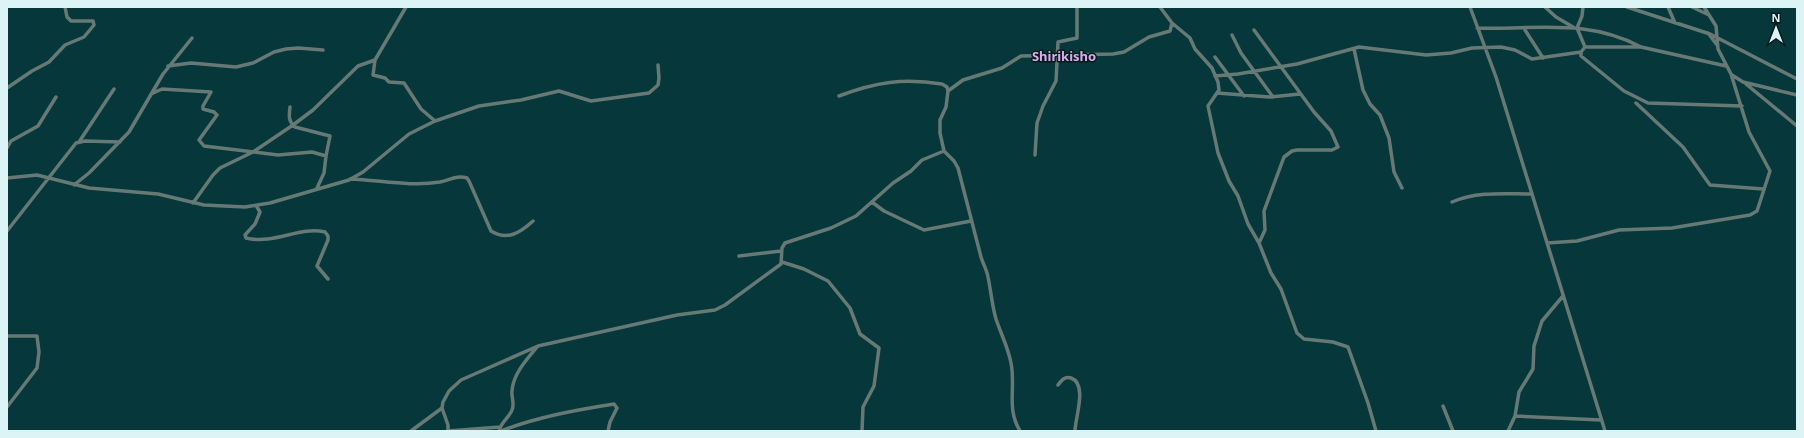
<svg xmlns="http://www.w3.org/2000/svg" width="1804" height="438" viewBox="0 0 1804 438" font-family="'Noto Sans',sans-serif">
<rect width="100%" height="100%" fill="#05373b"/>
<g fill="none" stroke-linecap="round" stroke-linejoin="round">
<!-- street -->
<path stroke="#677975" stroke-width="3.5" d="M1470,7L1496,77L1605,431
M1545,7L1556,17L1573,27
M1627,7L1710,34L1797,79
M1668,7L1675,23
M1692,7L1709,15
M1172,23L1190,38L1195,49L1212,68L1218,82L1219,90L1208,106L1218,153L1229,181L1238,196L1248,224L1259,243L1271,273L1281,289L1297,333L1304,339L1333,342L1348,347L1368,403L1376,431
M1477,28C1536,30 1586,18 1641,47
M1254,30L1314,112L1331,131L1338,147L1332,150H1297L1292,151L1284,157L1264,211L1265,230L1259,243
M1525,30L1543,58
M1708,33L1717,45
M1232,35L1241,53L1273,97
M1585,47H1641L1726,66
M1354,49L1363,90L1370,104L1380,115L1389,138L1394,172L1402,188
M1581,52V56L1624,91L1648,103L1742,106
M1215,57L1244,96
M375,60L373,75L385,78L389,82L404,83L421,109L435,121
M168,66L191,63L236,67L253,63L274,52L286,49L298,48L323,50
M1732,75L1743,82L1797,95
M1215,76L1238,74L1297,64L1359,47L1426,55L1451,53L1472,48L1501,47L1515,50L1532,59L1581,52L1585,47L1577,28L1582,16L1583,7
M1746,84L1797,126
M7,88L32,71L49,62L65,45L84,37L94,25L93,21H71L67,17L65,7
M1217,93L1269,97L1300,94
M151,94L162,89L211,92L203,106V109L214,112L217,115L199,140L204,146L278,155L312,152L326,156L324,173L317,188
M839,96C876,82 903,78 942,84L947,87L948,91
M1636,103L1683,147L1710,185L1763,189
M290,107C289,116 288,121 295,127L330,136L326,156
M79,142L114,89
M7,148L11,141L38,126L56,97
M1035,155L1037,123L1043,106L1056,81L1058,42L1077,38V7
M7,178L37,175L89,188L158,194L204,205L245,207L270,203L349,180L363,172L409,134L435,121L479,106L521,100L559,91L591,101L649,93L658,85L659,78L658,65
M350,179C380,180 410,187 440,182C450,180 457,175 467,178L469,181L491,231C507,241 520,233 533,221
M74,185L89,173L129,132L163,74L192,38
M872,202L884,211L924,230L971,221
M1452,202C1478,191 1505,194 1532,194
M193,203L213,175L220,168L253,152L293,125L313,110L358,66L375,60L406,7
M257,207L260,212L255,224L245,235L246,238C275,245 299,226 325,232L328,236V240L317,266L328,279
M7,231L76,143L85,141L120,142
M1547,243L1577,241L1619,230L1672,228L1750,215L1757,211L1770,171L1749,132L1731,74L1718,49L1716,26L1704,7
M739,256L781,251
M782,262L804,269L828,281L850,308L860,334L879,348L874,386L863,407L862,431
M7,336H37L39,352L37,368L7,407
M1058,385C1061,381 1064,376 1071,378C1088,384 1075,418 1075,431
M1443,406L1453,431
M1515,416L1601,420
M411,431L442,408
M448,431V425L442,408L443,402L449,391L461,380L538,346L677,315L715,310L725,305L781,264L782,248L785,243L831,228L856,216L893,183L911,171L922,160L944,151
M448,431L500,427
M499,431C501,422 509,418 512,410C515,403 511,397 512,391C513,374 527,359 537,347
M501,431C537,417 576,410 614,404L617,408L610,422L608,431
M1020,431C1006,408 1016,388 1011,363C1008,347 1001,334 996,319C992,306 991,291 988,277C987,270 983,264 981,257C973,227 966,198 958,168L954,161L944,151L940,133V120L946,107L948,91L963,80L1002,68L1021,56L1113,54L1124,52L1149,37L1170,31L1172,23L1160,7
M1508,431L1515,416L1519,392L1533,369L1534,346L1542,321L1563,296"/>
</g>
<g text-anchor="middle" stroke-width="3" stroke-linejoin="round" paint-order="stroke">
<!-- quarter labels -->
<g font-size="13" font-weight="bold" fill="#d9aeef" stroke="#081b1d">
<text x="1064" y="61">Shirikisho</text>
</g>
</g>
<!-- border -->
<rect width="1804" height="438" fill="none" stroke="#dcf4f6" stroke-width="16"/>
<!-- north arrow -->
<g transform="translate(1776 28)" stroke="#081b1d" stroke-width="3" paint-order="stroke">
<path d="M0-3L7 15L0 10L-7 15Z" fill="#dcf4f6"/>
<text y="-6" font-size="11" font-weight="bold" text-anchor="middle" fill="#dcf4f6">N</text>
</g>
</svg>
